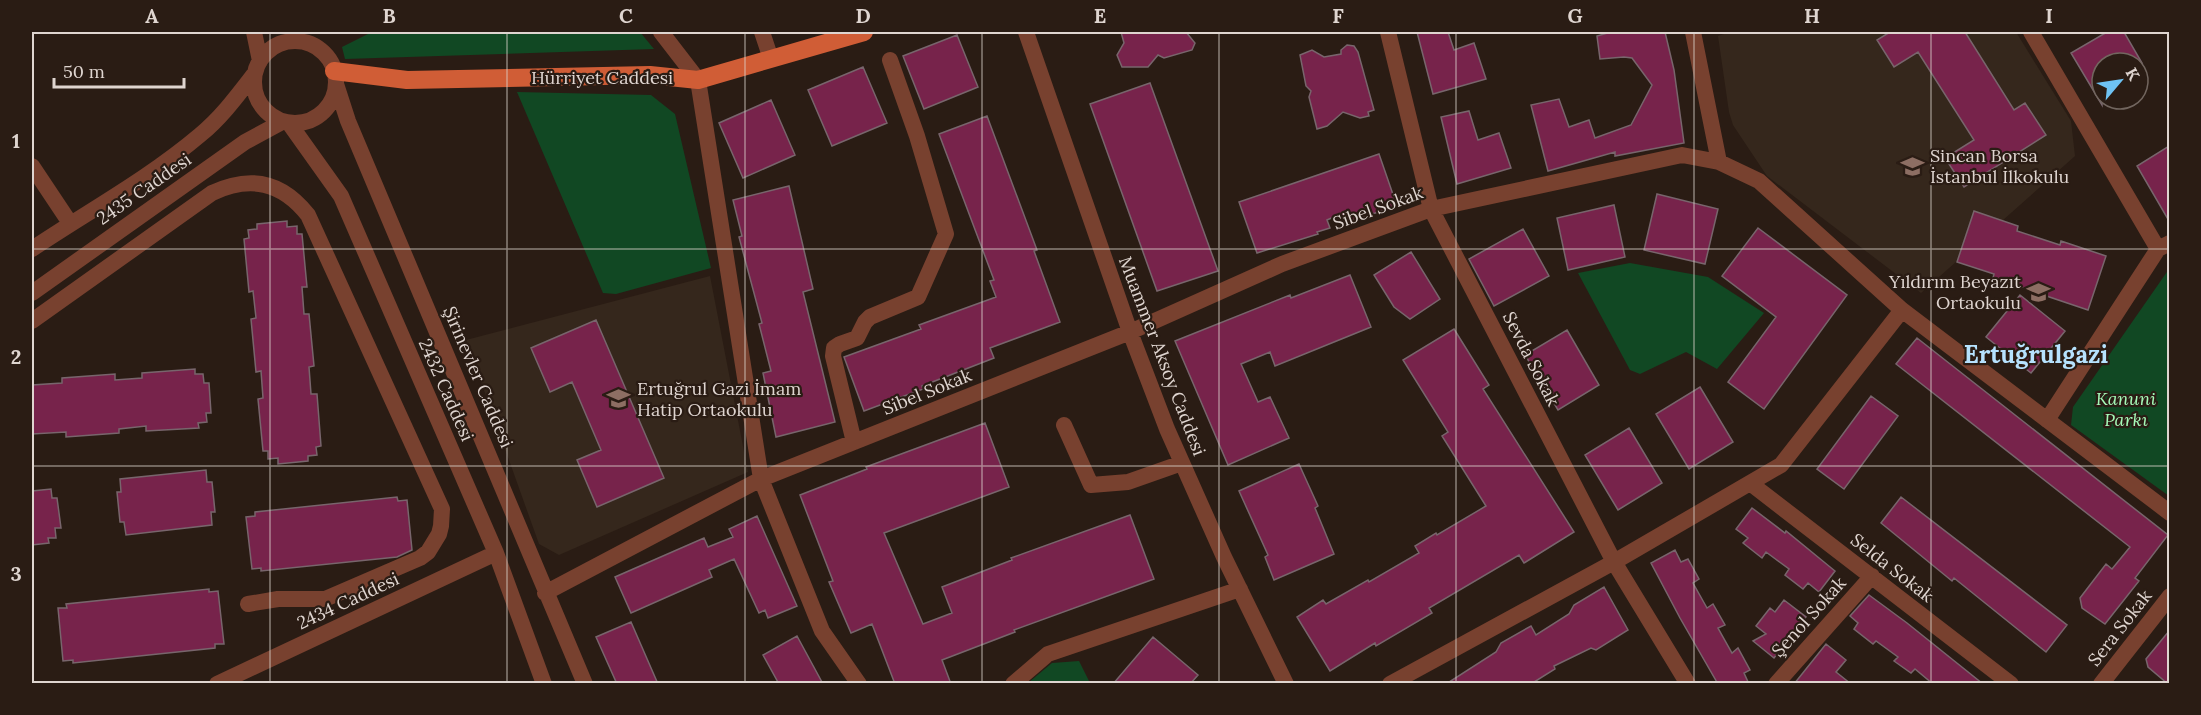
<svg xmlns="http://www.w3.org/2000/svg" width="2201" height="715" viewBox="0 0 2201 715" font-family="Lora,serif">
<rect width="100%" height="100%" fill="#2a1c14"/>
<!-- education -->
<path fill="#35271c" d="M1730,32H2016L2071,121L2075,156L1921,293L1767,176L1733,125L1729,112L1718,36Z
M710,276L748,472L559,555L539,544L466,340Z"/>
<!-- green -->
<path fill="#114823" d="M372,32H640L654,49L345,59L342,47Z
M517,92L651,95L675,114L711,268L616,294L603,293Z
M1630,263L1708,277L1764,313L1717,369L1686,352L1640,374L1630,370L1578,273Z
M2169,269V496L2071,425L2073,407Z
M1079,661L1090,683H1028L1052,663Z"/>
<!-- building -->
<path fill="#77234b" stroke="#78656c" stroke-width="1.5" d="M1121,32H1186L1195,43L1192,50L1164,58L1158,55L1148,67H1122L1117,55L1124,43Z
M1417,32H1448L1454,50L1474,43L1486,79L1433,94Z
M1611,32H1665L1674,70L1684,143L1615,156V152L1548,171L1531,105L1559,99L1569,127L1589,120L1595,138L1631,125L1652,85L1632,58L1624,57L1600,59L1597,36Z
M1890,32H1965L2014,110L2025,103L2046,135L1964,187L1945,158L1974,140L1918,52L1894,67L1877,40Z
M2107,32H2124L2142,63H2102V105L2071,53Z
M957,35L978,87L924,109L903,56Z
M1347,45L1354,46L1358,52L1374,110L1368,112L1369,116L1360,118L1343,112L1327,126L1317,129L1309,97L1311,91L1306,86L1300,55L1312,50L1324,57L1341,54V50Z
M863,67L887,123L832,146L808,90Z
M1150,83L1218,271L1157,291L1090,104Z
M771,100L795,155L743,178L719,123Z
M1469,111L1478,140L1499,133L1511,168L1457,184L1441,117Z
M987,116L1037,250L1034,251L1060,322L990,348L994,358L922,386L923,389L864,411L844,357L921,329L919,325L996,297L990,281L994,280L939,134Z
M2169,146V221L2137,166Z
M1379,154L1397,206L1341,224L1336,216L1327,220L1330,228L1317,232L1318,234L1257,253L1239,202Z
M789,186L813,289L803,292L835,422L776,437L763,373L771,371L759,324L762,323L739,237L742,236L733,200Z
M1657,194L1718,209L1705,264L1644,250Z
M1614,205L1625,257L1568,270L1557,218Z
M1974,211L2018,226L2017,231L2060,245L2061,241L2106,256L2088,310L1993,278L1994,274L1957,262Z
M287,221V227L297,226V234H302L307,287H302L304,314H309L314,366L309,367L311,394H317L321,446L316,447L317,455L308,456V461L278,464V458L268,459V451H263L258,399L263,398L261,371L256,372L251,319L256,318L253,291L249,292L244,239L249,238L248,230L257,229V224Z
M1758,228L1847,295L1764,409L1728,382L1776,317L1722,276Z
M1523,229L1549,276L1494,306L1469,259Z
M1411,252L1440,299L1410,319L1394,307L1374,275Z
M1350,275L1371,327L1275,366L1270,352L1241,364L1258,402L1270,397L1289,438L1228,465L1175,341L1290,295L1291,298Z
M2020,295L2065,331L2031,373L1986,337Z
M596,320L664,478L597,507L577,460L601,450L572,382L550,392L531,348Z
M1454,329L1489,385L1483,389L1574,532L1524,563L1519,555L1429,608L1432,613L1376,646L1375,643L1330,671L1297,617L1323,600L1326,604L1368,580L1369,582L1419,553L1415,546L1436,533L1437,535L1486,506L1442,436L1448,432L1403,360Z
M1567,330L1599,385L1558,410L1525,355Z
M1917,338L2168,535L2135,578L2139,581L2105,624L2082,608L2080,598L2106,564L2112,569L2130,547L1896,364Z
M195,369V374H203L204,383H209L211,413H206L207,422L198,423L199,428L146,431V426L119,429V433L66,437V432L32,434V385L62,383V378L115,374V380L142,378V373Z
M1700,387L1733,442L1689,469L1656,414Z
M1871,396L1898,416L1844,489L1817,469Z
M985,423L1009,487L884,533L923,624L952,613L942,587L1012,560L1011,558L1130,515L1154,579L1014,630L1015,632L942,660L951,684H895L872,624L851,633L829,582L833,581L800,495L867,469L866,467Z
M1629,428L1662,483L1618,510L1585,455Z
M1299,464L1318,506L1315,508L1334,554L1274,580L1265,557L1268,555L1239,491Z
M206,470L207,482H212L215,512H211L212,525L126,535L124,522H120L117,492H121L120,479Z
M51,489L52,498H57L61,528H55L56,538H48L49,543L32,545V491Z
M397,497L398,501L407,500L412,550L397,557L261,571V568L252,569L246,517L255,516V512Z
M1901,497L2067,625L2046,652L1954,578L1952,581L1881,523Z
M1752,508L1785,533L1786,531L1835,571L1819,592L1808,583L1803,589L1785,575L1789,569L1766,552L1762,558L1743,543L1748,538L1736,529Z
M757,516L797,606L768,618L765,610L759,613L734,559L709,570L712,577L631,613L615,577L704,538L708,547L733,537L729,529Z
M1675,550L1681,562L1688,559L1699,579L1693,583L1707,608L1713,604L1725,625L1718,628L1732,653L1738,648L1750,670L1744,673L1749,684H1718L1680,618L1651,563Z
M1604,587L1628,630L1596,650L1591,648L1554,666L1555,669L1531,684H1446L1496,652L1501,643L1531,626L1536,635L1569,614L1574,605Z
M209,589V592L218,591L224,644H215V648L73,663V660L63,661L58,608H67L66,604Z
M1869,595L1907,623L1983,684H1933L1915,669L1911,673L1894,661L1898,657L1876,641L1873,644L1854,629L1858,623L1850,616Z
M1784,600L1806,617L1774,658L1753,641L1766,634L1756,626L1770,608L1775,612Z
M631,622L658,684H617L596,637Z
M2169,631V684H2168L2148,667L2146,659Z
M797,636L823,684H779L763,655Z
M1153,637L1198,675L1190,684H1113Z
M1826,644L1846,660L1836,672L1851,684H1794Z"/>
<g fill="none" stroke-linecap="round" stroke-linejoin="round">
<!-- minor -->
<path stroke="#78412f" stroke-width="16" d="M254,32L260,61
M661,32L698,80L761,479L822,631L859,684
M762,32L771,59
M1026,32L1130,332L1167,429L1224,557L1286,684
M1388,32L1431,209L1614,562L1688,684
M1693,32L1719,162
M2031,32L2158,249
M254 82a41 41 0 1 1 82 0a41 41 0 1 1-82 0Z
M336,84L348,121L585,684
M289,123L341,196L496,553L544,684
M32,166L70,223
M32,249C87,212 148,179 200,135C221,118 238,95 255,73
M32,293L245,142L282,122
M32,321L212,193C250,175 282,182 308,215L442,509L441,526L439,534L428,552L420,558L325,599H278L248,604
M2047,420L2158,249L2170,243
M1064,425L1091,485L1128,482L1182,463
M854,442L833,356L834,348L840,344L857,338L865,322L870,317L918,297L946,234L917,136L890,60
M1750,483L2011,684
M545,593L761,479L1130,332L1282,264L1431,209L1682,155L1719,162L1759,181L1902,310L2170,513
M217,684L496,553
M1013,684L1048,654L1240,589
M1390,684L1614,562L1781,465L1902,310
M1776,684L1872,576
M2101,684L2170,596"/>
<!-- major -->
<path stroke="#d05d36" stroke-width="18" d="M334,71L407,80L650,75L698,80L864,32"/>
</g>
<!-- grid -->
<path fill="none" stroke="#dfd5d0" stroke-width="1.5" stroke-opacity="0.55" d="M270,32V684M507,32V684M745,32V684M982,32V684M1219,32V684M1456,32V684M1694,32V684M1931,32V684M32,249H2170M32,466H2170"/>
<!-- icons -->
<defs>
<symbol id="school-bare" viewBox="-9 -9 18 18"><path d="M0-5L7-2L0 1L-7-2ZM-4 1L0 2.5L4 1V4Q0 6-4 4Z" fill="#8d6e63" stroke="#2a1c14" stroke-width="2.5" paint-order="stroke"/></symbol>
</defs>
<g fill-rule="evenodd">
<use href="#school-bare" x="1896" y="150" width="33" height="33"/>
<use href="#school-bare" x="2022" y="276" width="33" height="33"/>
<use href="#school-bare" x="602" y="382" width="33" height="33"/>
</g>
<g text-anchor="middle" stroke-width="4.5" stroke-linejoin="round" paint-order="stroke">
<!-- street labels -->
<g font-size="18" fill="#dfd5d0" stroke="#2a1c14">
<text x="602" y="84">Hürriyet Caddesi</text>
<text transform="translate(144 189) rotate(-35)" y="6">2435 Caddesi</text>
<text transform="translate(1378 208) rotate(-20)" y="6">Sibel Sokak</text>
<text transform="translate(1162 356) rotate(69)" y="6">Muammer Aksoy Caddesi</text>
<text transform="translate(1531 359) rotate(63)" y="6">Sevda Sokak</text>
<text transform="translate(478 377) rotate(67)" y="6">Şirinevler Caddesi</text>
<text transform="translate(446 390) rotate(66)" y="6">2432 Caddesi</text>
<text transform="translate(927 392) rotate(-22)" y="6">Sibel Sokak</text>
<text transform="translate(1892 568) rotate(38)" y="6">Selda Sokak</text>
<text transform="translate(348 601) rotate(-25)" y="6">2434 Caddesi</text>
<text transform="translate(1809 617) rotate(-48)" y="6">Şenol Sokak</text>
<text transform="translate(2120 628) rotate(-52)" y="6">Sera Sokak</text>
</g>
<!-- poi labels -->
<g font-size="18" fill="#dfd5d0" stroke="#2a1c14" text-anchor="start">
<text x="1930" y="162">Sincan Borsa<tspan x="1930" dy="21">İstanbul İlkokulu</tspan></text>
<text x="2021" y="288" text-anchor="end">Yıldırım Beyazıt<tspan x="2021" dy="21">Ortaokulu</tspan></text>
<text x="637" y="395">Ertuğrul Gazi İmam<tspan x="637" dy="21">Hatip Ortaokulu</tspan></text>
</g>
<!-- park labels -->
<g font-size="18" font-style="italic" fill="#a5fab8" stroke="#2a1c14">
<text x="2126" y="405">Kanuni<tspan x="2126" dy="21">Parkı</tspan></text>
</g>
<!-- district labels -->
<g font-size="24" font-weight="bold" fill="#b6e2fe" stroke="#2a1c14">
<text x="2036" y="363">Ertuğrulgazi</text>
</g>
</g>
<!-- border -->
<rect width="2201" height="715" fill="none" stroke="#2a1c14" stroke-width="66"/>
<!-- north arrow -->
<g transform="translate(2120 81) rotate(61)"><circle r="28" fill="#2a1c14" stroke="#72665f" stroke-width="1.5"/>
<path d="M0-4.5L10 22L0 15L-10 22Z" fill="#6ec2f3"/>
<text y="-9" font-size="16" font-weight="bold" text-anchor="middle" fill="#dfd5d0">K</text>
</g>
<!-- scale -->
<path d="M54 78v9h130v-9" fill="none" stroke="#dfd5d0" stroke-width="3"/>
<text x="63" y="78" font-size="18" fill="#dfd5d0" stroke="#2a1c14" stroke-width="4.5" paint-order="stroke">50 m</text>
<rect x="33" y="33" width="2135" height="649" fill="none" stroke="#dfd5d0" stroke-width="2"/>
<g font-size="20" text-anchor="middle" font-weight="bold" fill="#dfd5d0">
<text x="152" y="23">A</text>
<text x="389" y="23">B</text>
<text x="626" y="23">C</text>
<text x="863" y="23">D</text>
<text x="1100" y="23">E</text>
<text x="1338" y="23">F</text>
<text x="1575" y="23">G</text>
<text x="1812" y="23">H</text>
<text x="2049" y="23">I</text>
<text x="16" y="148">1</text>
<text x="16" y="364">2</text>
<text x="16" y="581">3</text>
</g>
</svg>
